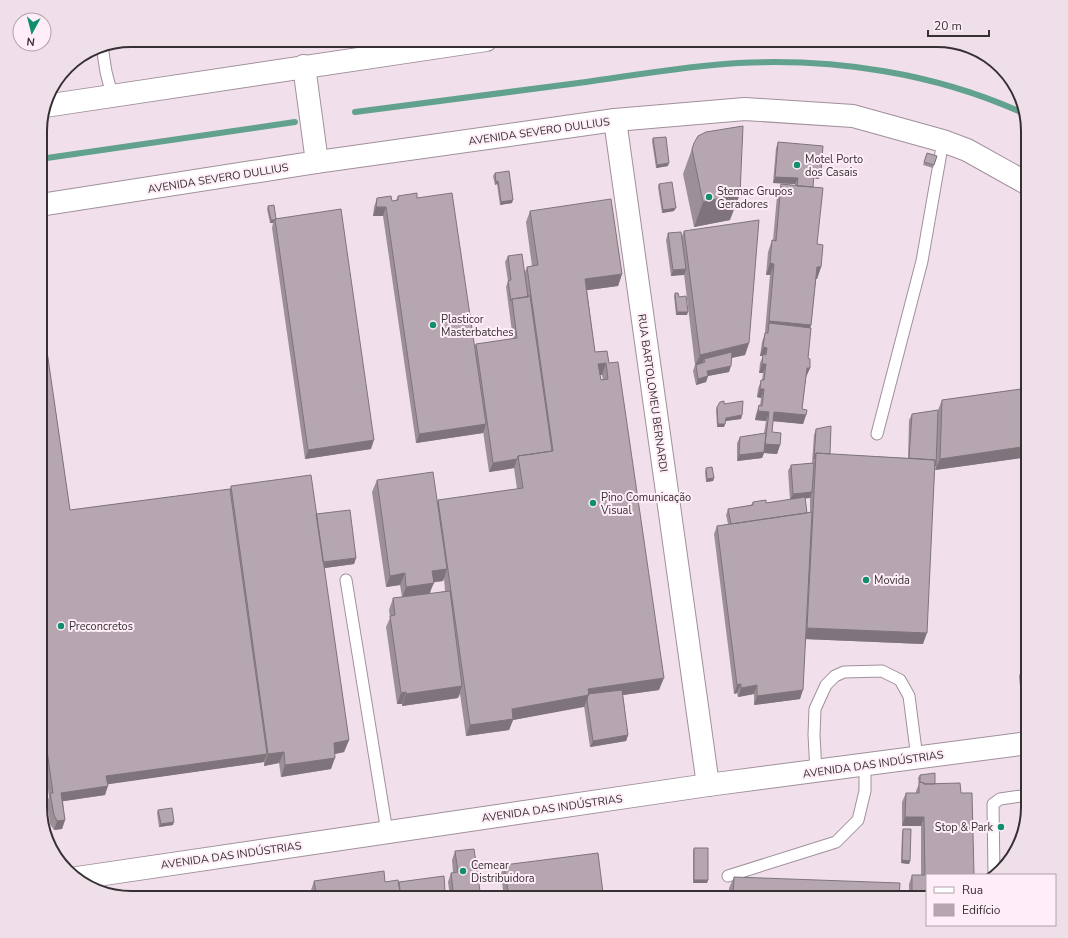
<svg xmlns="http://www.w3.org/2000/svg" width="1068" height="938" viewBox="0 0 1068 938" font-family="'Nunito Sans',sans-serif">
<rect width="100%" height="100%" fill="#f1e0eb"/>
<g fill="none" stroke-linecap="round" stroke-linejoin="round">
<!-- stream -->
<path stroke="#61a18e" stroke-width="6" d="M355,112C432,102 509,92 586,82C636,75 687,66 738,63C835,58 936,73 1025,114
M40,159L295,122"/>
<defs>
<path id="lane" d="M102,46L106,72L112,95
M877,434L922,261L943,141
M346,580L387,832
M816,772L814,735L815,709L826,685L835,676L844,672L882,671L900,680L909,696L917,758
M98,875L100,892
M994,875L993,804L1000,799L1028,795
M728,876L836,842L858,820L865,791V765"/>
<path id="street" d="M615,120L708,785"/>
<path id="secondary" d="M304,66L317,162
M45,106L486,40
M40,205L317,162L615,120L745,109L853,116L943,141L967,150L1028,184
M77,878L708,785L1028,743"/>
</defs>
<!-- lane casing -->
<use href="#lane" stroke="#a0909a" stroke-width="13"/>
<!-- street casing -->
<use href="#street" stroke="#a0909a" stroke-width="24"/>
<!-- secondary casing -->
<use href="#secondary" stroke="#a0909a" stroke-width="24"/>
<!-- lane -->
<use href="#lane" stroke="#fff" stroke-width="11"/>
<!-- street -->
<use href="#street" stroke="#fff" stroke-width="22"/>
<!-- secondary -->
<use href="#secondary" stroke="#fff" stroke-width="22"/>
</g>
<!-- wall -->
<path fill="#9d8f97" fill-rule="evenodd" d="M653,138L668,166L656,168L652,141Z
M778,142L819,179L814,178L813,187L817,244L821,267L817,279H816L811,325L810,328L808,358L810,368L806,377L802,409L806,415L803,424L773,421L772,432L780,445L777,454L764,453L762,458L737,461V443L740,437L764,433L766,421L755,420L756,414L759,405L760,406L761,398L757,397L758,389L761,380H762L763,373H759L760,363L763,356H760L762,342L765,333V332L770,275H766L768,252L772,240H773L777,196L781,184L795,186V184L773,183L776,148Z
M694,143L730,220L694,227L683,174Z
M927,153L937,156L933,168L923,165Z
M495,173L512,203L500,205L497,184L495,185L493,176Z
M659,184L674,211L662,213L658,187Z
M398,196L417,198L474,347L476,344L513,339L506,287L508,281L505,262L508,256L525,272L527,267L532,266L526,222L530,211L622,274L618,286L587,290L595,352L607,351L659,690L623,695L628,735L626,741L590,747L584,706L513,720L509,730L466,736L460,694L458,698L402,706V704H397L386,627L390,618L389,610L393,598L402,597L400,585L386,587L372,492L377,480L437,503L438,500L517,489L514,468L489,472L483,431V433L416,443L383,216H373L374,207L377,198L392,201H396ZM600,375H602L603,380H601ZM444,578L445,591L430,594L433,582L443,581Z
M268,206L276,219L371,449L305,459L272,228L273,223H270L267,209Z
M684,231L749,343L745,355L731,358L729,372L708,376L706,382L696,385L693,371L695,365L684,274L671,276L666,240L668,233L682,236Z
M675,293L679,297L687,315H676L674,296Z
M40,303L70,510L230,489L231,486L316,514L356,558L354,564L324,568L349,740L344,752L335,754L331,769L281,777L279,763L264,766V762L107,784L105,795L63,801L65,820L62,829L54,830L50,824L47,801L49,797L40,733Z
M1028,388V457L935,470L936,466L935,468L923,644L806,639L800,699L754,705V694L738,697L737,693L734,694L714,534L717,526L728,524L726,515L728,509L751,505L753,502L766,503L790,500L788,471L791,465L812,463L814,435L816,429L830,454L908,458L909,420L912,414L938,410L942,400ZM805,498H810V512L807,513Z
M717,407L742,415L741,419L726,421L724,427H717L716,410Z
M706,468L714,478L713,481L706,482L705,472Z
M1020,674L1028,695L1021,696L1019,677Z
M920,775L935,784L961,793L927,898H909V884L912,875H921V826H902V802L906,793H916V791L919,784L918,778Z
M158,810L173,825L159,827L157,813Z
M903,829L910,861L909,864L901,863L902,832Z
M694,848L708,880L707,883H693V851Z
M455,851L481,898L310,893L314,881L399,882L445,891L449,890L448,882L451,873H453L452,860Z
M504,865L601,898H504L501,874Z
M734,877L899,898H729V888Z"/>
<!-- shaded-wall -->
<path fill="#7f747b" d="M669,163L668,166L656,168L657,165Z
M814,172L821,173L819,179L812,178Z
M775,177L798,178L795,184L773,183Z
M498,181L497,184L495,185L496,182Z
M740,194L730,220L694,227L703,202Z
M513,200L512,203L500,205L501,202Z
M376,207H386L383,216H373Z
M676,208L674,211L662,213L663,210Z
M271,220H274L273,223H270Z
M770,263L774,264L770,275H766Z
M817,267H821L817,279H813Z
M686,269L684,275L671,276L673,270Z
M622,274L618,286L581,291L585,279Z
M677,312H688L687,315H676Z
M769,321L811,325L807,337L769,323L765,332Z
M749,343L745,355L704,364L705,362L704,359L702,365L695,366L700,355Z
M763,347L767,348L764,357L763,354V356H760Z
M606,363L602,375H594L598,364Z
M762,364H766L763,373H759Z
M731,366L729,372L708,376L706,382L696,385L698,379L707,371Z
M807,368H810L806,377H803Z
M760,389H764L761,398L757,397Z
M758,411L769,412L766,421L755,420Z
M774,412L806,415L803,424L771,421Z
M742,415L741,419L725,421L726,418Z
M486,424L483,433L416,443L419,434Z
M718,424H725L724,427H717Z
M374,440L371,449L305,459L308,450Z
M765,444L780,445L777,454L764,453L762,458L737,461L739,455L762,452Z
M1028,446V457L935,470L940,459Z
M517,459L514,468L489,472L493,463Z
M714,478L713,481L706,482L707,479Z
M812,492L810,498L790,500L793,494Z
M356,558L354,564L318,569L321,563Z
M447,569L443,581L428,583L432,571Z
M405,573L400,585L386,587L390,576Z
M434,583L429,594L402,598L406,587Z
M807,628L927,633L923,644L803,639Z
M664,678L659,690L587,700L584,707L513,720L509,730L466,736L470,725L512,709L588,689Z
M741,684L737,693L734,694L737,685Z
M757,685L754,694L738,697L741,688Z
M462,686L458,698L402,706L406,694Z
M803,690L800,699L754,705L757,696Z
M406,692L402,704H397L401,693Z
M1022,693H1028V695L1021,696Z
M628,735L626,741L590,747L593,741Z
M349,740L344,752L330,755L334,743Z
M284,752L279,763L264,766L268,754Z
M267,754L264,762L103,785L106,776Z
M335,758L331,769L281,777L285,765Z
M108,786L105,795L58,802L61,793Z
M905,817H924L921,826H902Z
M65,820L62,829L54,830L57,821Z
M174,822L173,825L159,827L161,824Z
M902,860L910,861L909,864L901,863Z
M694,880H708L707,883H693Z
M603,893L601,898H562Z
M912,894H922L921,898H911Z"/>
<!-- building -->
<path fill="#b6a6b0" stroke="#7f747b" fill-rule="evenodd" d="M743,126L740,194L703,202L692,149L694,143L698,136L706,132Z
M666,137L669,163L657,165L653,138Z
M778,142L823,146L821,173L814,172L813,187L797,186L798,178L775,177Z
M927,153L937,156L934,165L924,162Z
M509,171L513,200L501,202L498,181L496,182L495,173Z
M672,182L676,208L663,210L659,184Z
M781,184L823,188L817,244L823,245L821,267H817L811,325L769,321L774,264L770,263L772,240L776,241Z
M417,193V198L452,193L486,424L419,434L386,207H376L377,198L391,196L392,201L398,200V196Z
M611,199L622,274L585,279L595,352L607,351L609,363L618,362L664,678L588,689L589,695L512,709L513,719L470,725L438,500L523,488L518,456L553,451L527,267L538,265L530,211ZM606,363L608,379L601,380L598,364Z
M274,205L276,219H275V220H271L268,206Z
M341,209L374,440L308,450L275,219Z
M759,220L749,343L700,355L684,231Z
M681,232L686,269L673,270L668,233Z
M522,254L528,297L512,299L511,301L508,281L511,280L508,256Z
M675,293H678L679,297L686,296L688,312H677Z
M530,296L552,451L518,456L517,459L493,463L476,344L517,338L512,299Z
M40,303L70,510L230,489L267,754L106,776L108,786L61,793L65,820L57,821L54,815L50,793H53L40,701V700H42L43,697L40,675Z
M769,323L811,328L808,358L810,359V368H807L802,409L807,410L806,415L774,412L772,432L781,433L780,445L765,444L769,412L758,411L759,405L762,406L764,389H760L761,380H764L766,364H762L763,354L766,355L767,348L763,347L765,333H768Z
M732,352L731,366L707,371L708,376L698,379L696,365L705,362L704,359Z
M1028,388V446L940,459L942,400Z
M724,401V404L743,401L742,415L726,418L725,424H718L717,407L720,402Z
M938,410L936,465H935V460L909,458L912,414Z
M831,426L830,454L816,453L814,459L816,429Z
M766,433L764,452L739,455L740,437Z
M816,453L935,460L927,633L807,628Z
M814,463L812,492L793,494L791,465Z
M712,467L714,478L707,479L706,468Z
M433,472L447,569L432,571L434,583L406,587L405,573L390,576L377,480Z
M311,475L349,740L334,743L335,758L285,765L284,752L268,754L231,486Z
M805,497L807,513L731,524L728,509L753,505V502L766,500V503Z
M350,510L356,558L323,562L316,514Z
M812,512L803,690L757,696V685L741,688V684L737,685L717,526Z
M450,591L462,686L406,694V692L401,693L390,616L395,615L393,598Z
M1028,673V693H1022L1020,674Z
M40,675L43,697L40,698Z
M622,690L628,735L593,741L587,700L588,694Z
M935,773V784H924V783L920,782V775Z
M919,782L924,783V784L960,783L961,793H972L974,875H927V898H922V894H912V875H925L924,817H905L906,793H919Z
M172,808L174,822L161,824L158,810Z
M903,829H911L910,861L902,860Z
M694,848H708V880H694Z
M474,849L481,898H401L399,882L444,876L445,891L453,890L451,873L458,872L455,851Z
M598,853L603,893L562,898H509L504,865Z
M384,871L385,882L398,880L401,898H273L316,892L314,881Z
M734,877L900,883L899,898H733Z"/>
<!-- markers -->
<g fill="#138d70" stroke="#ffeef8" stroke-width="1.5">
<circle cx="797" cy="165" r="4"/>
<circle cx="709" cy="197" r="4"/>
<circle cx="433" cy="325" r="4"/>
<circle cx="593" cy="503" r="4"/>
<circle cx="866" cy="580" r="4"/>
<circle cx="61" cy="626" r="4"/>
<circle cx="1001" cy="827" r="4"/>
<circle cx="463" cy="871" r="4"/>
</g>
<g text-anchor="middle" stroke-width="4" stroke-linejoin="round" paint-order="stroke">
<!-- street labels -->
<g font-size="11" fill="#363034" stroke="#ffeef8">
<text transform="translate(539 131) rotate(-8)" y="4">AVENIDA SEVERO DULLIUS</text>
<text transform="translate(218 178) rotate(-9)" y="4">AVENIDA SEVERO DULLIUS</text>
<text transform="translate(653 393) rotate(82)" y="4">RUA BARTOLOMEU BERNARDI</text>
<text transform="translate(873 764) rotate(-8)" y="4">AVENIDA DAS INDÚSTRIAS</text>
<text transform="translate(552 808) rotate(-8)" y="4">AVENIDA DAS INDÚSTRIAS</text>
<text transform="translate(231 855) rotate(-8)" y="4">AVENIDA DAS INDÚSTRIAS</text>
</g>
<!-- poi labels -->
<g font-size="11" fill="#363034" stroke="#ffeef8" text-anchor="start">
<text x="805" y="163">Motel Porto<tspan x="805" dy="13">dos Casais</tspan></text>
<text x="717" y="195">Stemac Grupos<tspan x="717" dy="13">Geradores</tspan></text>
<text x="441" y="323">Plasticor<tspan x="441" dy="13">Masterbatches</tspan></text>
<text x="601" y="501">Pino Comunicação<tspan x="601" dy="13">Visual</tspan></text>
<text x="874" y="584">Movida</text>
<text x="69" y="630">Preconcretos</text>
<text x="993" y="831" text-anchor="end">Stop &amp; Park</text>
<text x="471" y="869">Cemear<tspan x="471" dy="13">Distribuidora</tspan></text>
</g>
</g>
<!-- crop -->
<path d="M0 0H1068V938H0ZM131 47H937A84 84 0 0 1 1021 131V807A84 84 0 0 1 937 891H131A84 84 0 0 1 47 807V131A84 84 0 0 1 131 47Z" fill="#efdfe8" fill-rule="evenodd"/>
<path fill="none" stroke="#363034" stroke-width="2" d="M131 47H937A84 84 0 0 1 1021 131V807A84 84 0 0 1 937 891H131A84 84 0 0 1 47 807V131A84 84 0 0 1 131 47Z"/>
<!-- legend -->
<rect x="926" y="874" width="130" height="52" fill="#ffeef8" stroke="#afa2aa"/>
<rect x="934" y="887" width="20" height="6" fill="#ffffff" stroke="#afa2aa"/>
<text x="962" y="894" font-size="12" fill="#363034">Rua</text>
<rect x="934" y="904" width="20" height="12" fill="#b6a6b0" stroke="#afa2aa"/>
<text x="962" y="914" font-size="12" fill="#363034">Edifício</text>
<!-- north arrow -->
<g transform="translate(32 32) rotate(187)"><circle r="19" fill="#ffeef8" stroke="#afa2aa"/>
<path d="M0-3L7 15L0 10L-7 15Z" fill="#138d70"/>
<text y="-6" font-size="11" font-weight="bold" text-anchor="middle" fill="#363034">N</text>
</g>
<!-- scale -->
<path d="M928 30v6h61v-6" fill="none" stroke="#363034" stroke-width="2"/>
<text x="934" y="30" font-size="12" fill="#363034" stroke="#ffeef8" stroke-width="3" paint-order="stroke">20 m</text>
</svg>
